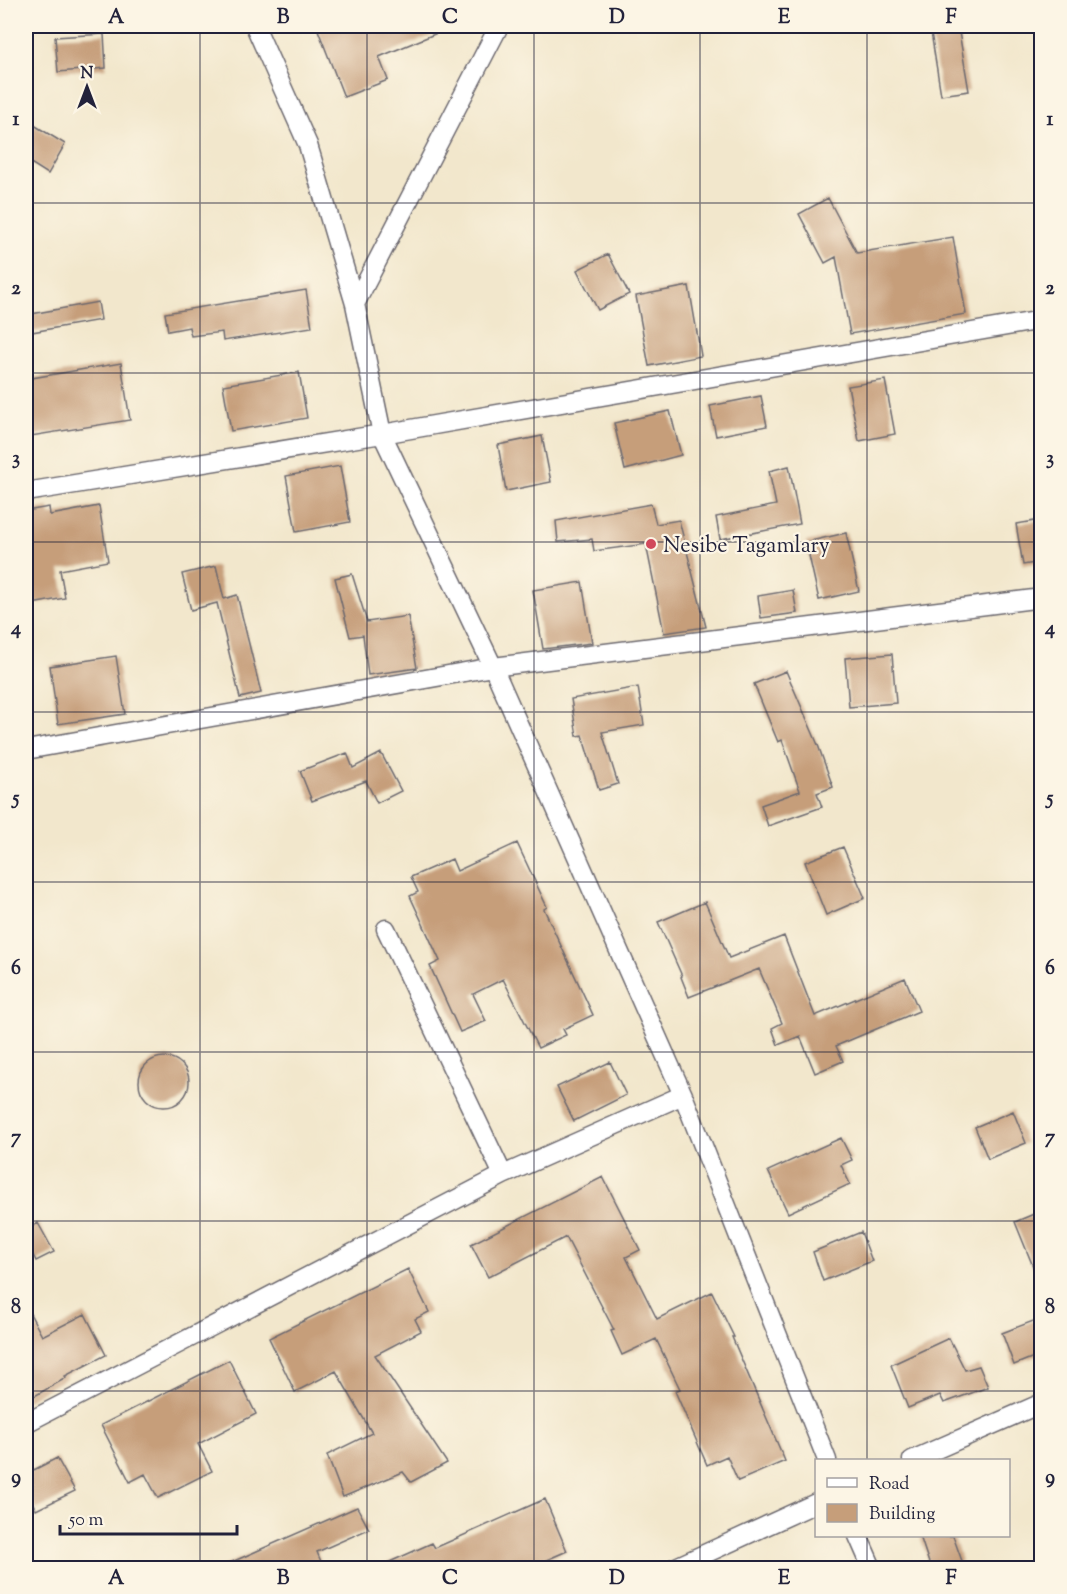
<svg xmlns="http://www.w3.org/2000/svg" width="1067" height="1594" viewBox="0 0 1067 1594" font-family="'Sorts Mill Goudy',serif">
<rect width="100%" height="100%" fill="#fcf5e5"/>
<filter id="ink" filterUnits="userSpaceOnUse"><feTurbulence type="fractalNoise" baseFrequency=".0167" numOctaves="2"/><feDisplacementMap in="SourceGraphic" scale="12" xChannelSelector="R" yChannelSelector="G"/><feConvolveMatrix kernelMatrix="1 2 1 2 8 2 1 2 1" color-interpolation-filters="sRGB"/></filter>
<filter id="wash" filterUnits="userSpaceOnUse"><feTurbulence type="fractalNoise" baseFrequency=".008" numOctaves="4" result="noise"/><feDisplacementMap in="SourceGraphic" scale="24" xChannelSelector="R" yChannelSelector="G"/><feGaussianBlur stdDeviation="1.35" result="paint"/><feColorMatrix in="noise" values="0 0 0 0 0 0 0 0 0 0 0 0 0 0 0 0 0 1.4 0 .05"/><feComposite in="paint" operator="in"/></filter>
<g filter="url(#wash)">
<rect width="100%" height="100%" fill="#f2e7cc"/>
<g id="blocks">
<!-- building -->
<path fill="#c69e7a" d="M328,26H454L379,57L388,80L344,97L318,30Z
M930,26H958L969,91L941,95Z
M104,34L106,68L58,72L55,37Z
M34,125L65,144L48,174L26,160V139Z
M828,198L857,253L953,237L966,314L850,334L836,257L825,263L799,214Z
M608,254L629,294L598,310L577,270Z
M689,286L701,356L649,366L636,296Z
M306,290L312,327L223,341L222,332L191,336L189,327L168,331L165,313Z
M98,302L101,320L26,333V315Z
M121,363L130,420L31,436L26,402V379Z
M299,372L307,418L231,431L223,385Z
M885,380L895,434L859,441L848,386Z
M761,396L767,426L716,436L710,406Z
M670,411L681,455L625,470L614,423Z
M542,436L551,482L506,491L498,445Z
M340,466L350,522L296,532L286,476Z
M789,466L800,524L720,539L716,517L776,505L769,471Z
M651,504L656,524L679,520L706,627L664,633L646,544L594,551L592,539L558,542L556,521Z
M99,506L108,561L60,570L65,598L26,605V511L49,507L50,515Z
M1041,520V562L1023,565L1016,524Z
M846,533L859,591L819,600L806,542Z
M216,566L224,599L237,595L261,693L240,698L217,603L191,610L182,574Z
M352,574L367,622L408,616L417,668L368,675L363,635L350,637L335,578Z
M582,582L592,643L543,649L533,590Z
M793,590L797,613L761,618L758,596Z
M892,654L896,703L849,707L845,658Z
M116,656L125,714L58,724L50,666Z
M786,671L818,745L833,787L817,793L822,807L768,826L761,805L800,791L782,740L778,742L754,684Z
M638,687L644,725L602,732L618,784L599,790L582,735L577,736L571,699Z
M347,753L353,768L381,753L401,791L377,803L366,781L312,801L300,771Z
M517,843L547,907L544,909L593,1015L563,1029L566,1035L538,1048L503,979L473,994L486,1021L460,1032L430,966L440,961L410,896L418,892L411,877L452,859L457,871Z
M843,847L865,898L826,915L805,862Z
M705,902L729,958L784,936L815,1016L905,978L919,1011L836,1046L843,1061L815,1073L800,1036L778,1045L772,1028L782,1023L759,969L689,997L681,977L682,976L658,922Z
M139 1082a25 25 0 1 1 50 0a25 25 0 1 1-50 0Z
M610,1062L626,1095L574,1121L557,1087Z
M1013,1111L1026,1143L988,1159L975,1127Z
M841,1138L852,1160L841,1165L850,1184L788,1213L768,1171Z
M603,1177L640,1250L626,1257L657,1319L712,1292L734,1337H732L785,1461L738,1481L727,1456L707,1465L675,1391L680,1389L656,1339L622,1355L611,1331L614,1330L566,1237L488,1277L471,1244Z
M1041,1211V1286L1015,1222Z
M38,1223L54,1252L36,1261L26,1241V1230Z
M861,1232L872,1261L823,1281L813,1252Z
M408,1269L429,1312L415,1319L421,1331L375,1355L447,1463L411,1482L403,1472L343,1497L327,1455L372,1433L336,1371L295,1392L269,1338Z
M26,1306L42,1336L85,1314L106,1355L65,1376L66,1378L26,1401Z
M1041,1318V1354L1014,1365L1002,1333Z
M949,1338L965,1370L979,1366L988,1387L944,1403L940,1395L908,1408L891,1365Z
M229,1360L256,1414L198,1444L212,1471L158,1498L145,1474L130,1482L101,1425Z
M57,1458L75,1491L36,1510L26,1489V1474Z
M545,1499L567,1551L526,1569H374L432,1543L435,1548Z
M357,1507L369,1529L317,1552L324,1569H216Z
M920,1536H953L962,1561L939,1569H931Z"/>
</g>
</g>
<g filter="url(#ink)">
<use href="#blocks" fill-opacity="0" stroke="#6b676e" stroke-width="1.5"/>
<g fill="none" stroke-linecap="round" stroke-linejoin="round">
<defs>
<path id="minor" d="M255,26L308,145L355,304
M499,26L355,304L382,434L493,667L683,1095
M26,492L382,434L1042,320
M26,750L493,667L1042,598
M386,929L503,1175
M26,1423L503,1175L683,1095L827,1460
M912,1460L1042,1403
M858,1536L872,1568
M674,1568L816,1503"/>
</defs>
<!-- minor casing -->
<use href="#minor" stroke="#6b676e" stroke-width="21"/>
<!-- minor -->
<use href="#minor" stroke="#fff" stroke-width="18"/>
</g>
</g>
<!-- grid -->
<path fill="none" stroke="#22223b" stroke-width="1.5" stroke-opacity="0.55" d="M200,26V1568M367,26V1568M534,26V1568M700,26V1568M867,26V1460M26,203H1042M26,373H1042M26,542H1042M26,712H1042M26,882H1042M26,1052H1042M26,1221H1042M26,1391H1042M867,1536V1568"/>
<!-- markers -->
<circle fill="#d1495b" stroke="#fcf5e5" stroke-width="2" cx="651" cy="544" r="6"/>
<g text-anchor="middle" stroke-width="4.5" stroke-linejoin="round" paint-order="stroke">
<!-- poi labels -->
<g font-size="22" fill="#22223b" stroke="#fcf5e5" text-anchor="start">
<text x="663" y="552">Nesibe Tagamlary</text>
</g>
</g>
<!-- margin -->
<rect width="1067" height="1594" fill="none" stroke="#fcf5e5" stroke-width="66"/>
<!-- legend -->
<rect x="815" y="1459" width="195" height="78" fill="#fcf5e5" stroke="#a5a1a1" stroke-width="1.5"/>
<rect x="827" y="1478" width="30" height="9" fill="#ffffff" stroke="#a5a1a1" stroke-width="1.5"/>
<text x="869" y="1489" font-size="18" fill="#22223b">Road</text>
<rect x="827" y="1504" width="30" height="18" fill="#c69e7a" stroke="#a5a1a1" stroke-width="1.5"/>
<text x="869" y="1519" font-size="18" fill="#22223b">Building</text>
<!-- north arrow -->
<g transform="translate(87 87)" stroke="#fcf5e5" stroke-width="4.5" paint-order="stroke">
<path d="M0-4.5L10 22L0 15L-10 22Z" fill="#22223b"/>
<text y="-9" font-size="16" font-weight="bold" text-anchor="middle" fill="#22223b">N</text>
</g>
<!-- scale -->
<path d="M60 1525v9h177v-9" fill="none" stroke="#22223b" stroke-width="3"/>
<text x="69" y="1525" font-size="18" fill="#22223b" stroke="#fcf5e5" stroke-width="4.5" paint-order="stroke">50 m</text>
<rect x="33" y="33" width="1001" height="1528" fill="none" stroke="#22223b" stroke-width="2"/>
<g font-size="20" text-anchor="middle" font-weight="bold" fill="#22223b">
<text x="116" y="23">A</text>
<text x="283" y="23">B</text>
<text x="450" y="23">C</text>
<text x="617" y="23">D</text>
<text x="784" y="23">E</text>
<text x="951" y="23">F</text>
<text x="16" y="125">1</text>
<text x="1050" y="125">1</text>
<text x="16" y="294">2</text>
<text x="1050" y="294">2</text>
<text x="16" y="464">3</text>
<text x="1050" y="464">3</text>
<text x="16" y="634">4</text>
<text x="1050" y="634">4</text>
<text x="16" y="804">5</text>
<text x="1050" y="804">5</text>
<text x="16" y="974">6</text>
<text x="1050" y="974">6</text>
<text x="16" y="1143">7</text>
<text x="1050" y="1143">7</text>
<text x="16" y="1313">8</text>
<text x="1050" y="1313">8</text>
<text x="16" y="1483">9</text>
<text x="1050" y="1483">9</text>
<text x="116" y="1584">A</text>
<text x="283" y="1584">B</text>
<text x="450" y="1584">C</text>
<text x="617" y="1584">D</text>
<text x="784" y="1584">E</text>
<text x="951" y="1584">F</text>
</g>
</svg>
